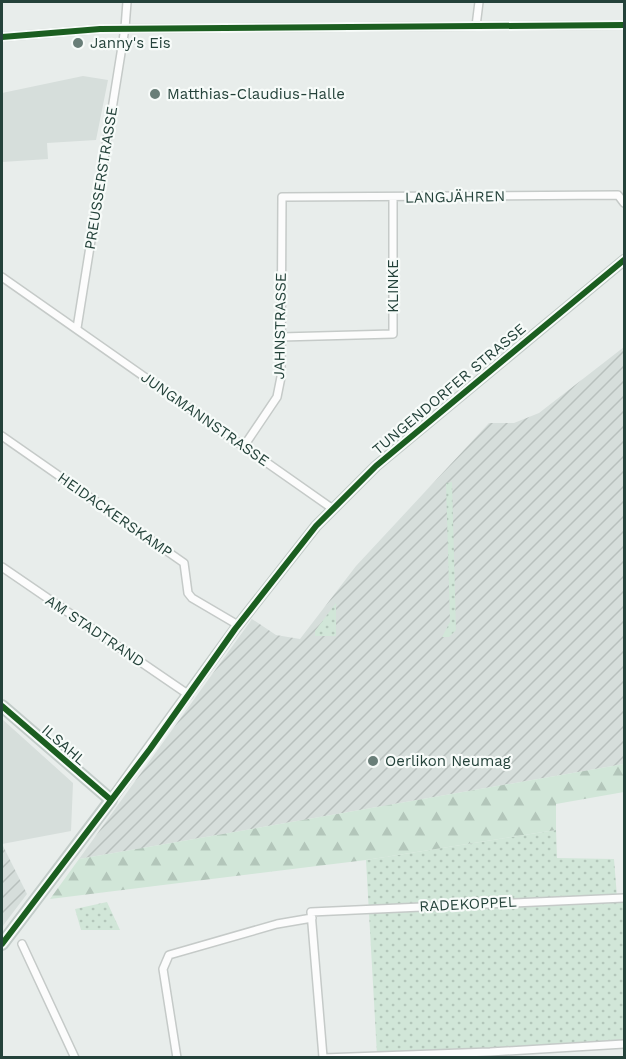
<svg xmlns="http://www.w3.org/2000/svg" width="626" height="1059" viewBox="0 0 626 1059" font-family="'Work Sans',sans-serif">
<defs>
<pattern id="industrial-furrows" width="10" height="10" patternUnits="userSpaceOnUse" patternTransform="scale(1.5)"><rect width="10" height="10" fill="#d6dedb"/><path d="M-1 1l2-2M0 10L10 0M9 11l2-2" fill="none" stroke="#b8c0bd"/></pattern>
<pattern id="green-dots" width="8" height="8" patternUnits="userSpaceOnUse" patternTransform="scale(1.5)"><rect width="8" height="8" fill="#d1e6d8"/><path d="M2 2h.1M6 6h.1" fill="none" stroke="#b3c6ba" stroke-width="1.8" stroke-linecap="round"/></pattern>
<pattern id="forest-firs" width="22" height="20" patternUnits="userSpaceOnUse" patternTransform="scale(1.5)"><rect width="22" height="20" fill="#d1e6d8"/><path d="M5 1l3.5 6h-7zM16 11l3.5 6h-7z" fill="#b3c6ba"/></pattern>
</defs>
<rect width="100%" height="100%" fill="#e8edeb"/>
<!-- built -->
<path fill="#d6dedb" d="M83,76L108,80L96,140L47,143L48,159L2,162V93Z
M2,719L73,783L71,831L2,844Z"/>
<!-- industrial -->
<path fill="url(#industrial-furrows)" d="M624,347V764L79,859L252,619L276,635L300,639L356,566L489,423H514L539,413Z
M2,844L27,894L2,927Z"/>
<!-- green -->
<path fill="url(#green-dots)" d="M452,482L456,630L449,637H442L450,622L446,483Z
M336,603V636H315V631Z
M556,830L557,858L614,859L617,897L624,898V1044L377,1055L366,860Z
M107,902L120,930H81L75,909Z"/>
<!-- forest -->
<path fill="url(#forest-firs)" d="M624,764V792L556,804V830L366,860L50,899L79,859Z"/>
<g fill="none" stroke-linecap="round" stroke-linejoin="round">
<defs>
<path id="minor" d="M476,26L479,2
M2,37L100,29L624,25
M2,277L333,509
M77,328L125,28L127,2
M281,337L393,334V198
M2,436L184,563L188,593L192,598L238,625
M244,446L277,397L281,377L282,197L618,195L624,203
M2,567L189,695
M22,944L75,1058
M323,1057L311,912L624,898
M177,1058L163,969L169,955L277,924L312,918
M323,1058L490,1052L624,1044"/>
<path id="secondary" d="M111,800L235,629L316,526L376,466L624,260"/>
<path id="primary" d="M2,706L111,800L2,944"/>
</defs>
<!-- minor casing -->
<use href="#minor" stroke="#c5cac8" stroke-width="10"/>
<!-- secondary casing -->
<use href="#secondary" stroke="#c3cbc8" stroke-width="12"/>
<!-- primary casing -->
<use href="#primary" stroke="#c3ccc9" stroke-width="14"/>
<!-- minor -->
<use href="#minor" stroke="#fcfcfc" stroke-width="7"/>
<!-- secondary -->
<use href="#secondary" stroke="#fcfcfc" stroke-width="9"/>
<!-- primary -->
<use href="#primary" stroke="#cfd7d5" stroke-width="10"/>
<defs>
<path id="cycleway" d="M2,37L100,29L624,25
M2,706L111,800
M2,944L150,749L235,629L316,526L376,466L624,260"/>
</defs>
<!-- cycleway casing -->
<use href="#cycleway" stroke="#f7fbf9" stroke-width="10"/>
<!-- cycleway -->
<use href="#cycleway" stroke="#1b5e20" stroke-width="6"/>
</g>
<!-- markers -->
<g fill="#697e78" stroke="#f7fbf9" stroke-width="2">
<circle cx="78" cy="43" r="6"/>
<circle cx="155" cy="94" r="6"/>
<circle cx="373" cy="761" r="6"/>
</g>
<g text-anchor="middle" stroke-width="4.5" stroke-linejoin="round" paint-order="stroke">
<!-- poi labels -->
<g font-size="15" fill="#24423a" stroke="#f7fbf9" text-anchor="start">
<text x="90" y="48">Janny's Eis</text>
<text x="167" y="99">Matthias-Claudius-Halle</text>
<text x="385" y="766">Oerlikon Neumag</text>
</g>
<!-- street labels -->
<g font-size="15" fill="#24423a" stroke="#f7fbf9">
<text transform="translate(101 178) rotate(-81)" y="5">PREUSSERSTRASSE</text>
<text transform="translate(455 197) rotate(-1)" y="5">LANGJÄHREN</text>
<text transform="translate(393 286) rotate(-90)" y="5">KLINKE</text>
<text transform="translate(280 326) rotate(-89)" y="5">JAHNSTRASSE</text>
<text transform="translate(449 389) rotate(-40)" y="5">TUNGENDORFER STRASSE</text>
<text transform="translate(205 419) rotate(35)" y="5">JUNGMANNSTRASSE</text>
<text transform="translate(115 515) rotate(35)" y="5">HEIDACKERSKAMP</text>
<text transform="translate(95 631) rotate(34)" y="5">AM STADTRAND</text>
<text transform="translate(64 745) rotate(41)" y="5">ILSAHL</text>
<text transform="translate(468 904) rotate(-3)" y="5">RADEKOPPEL</text>
</g>
</g>
<!-- border -->
<rect width="626" height="1059" fill="none" stroke="#24423a" stroke-width="6"/>
</svg>
